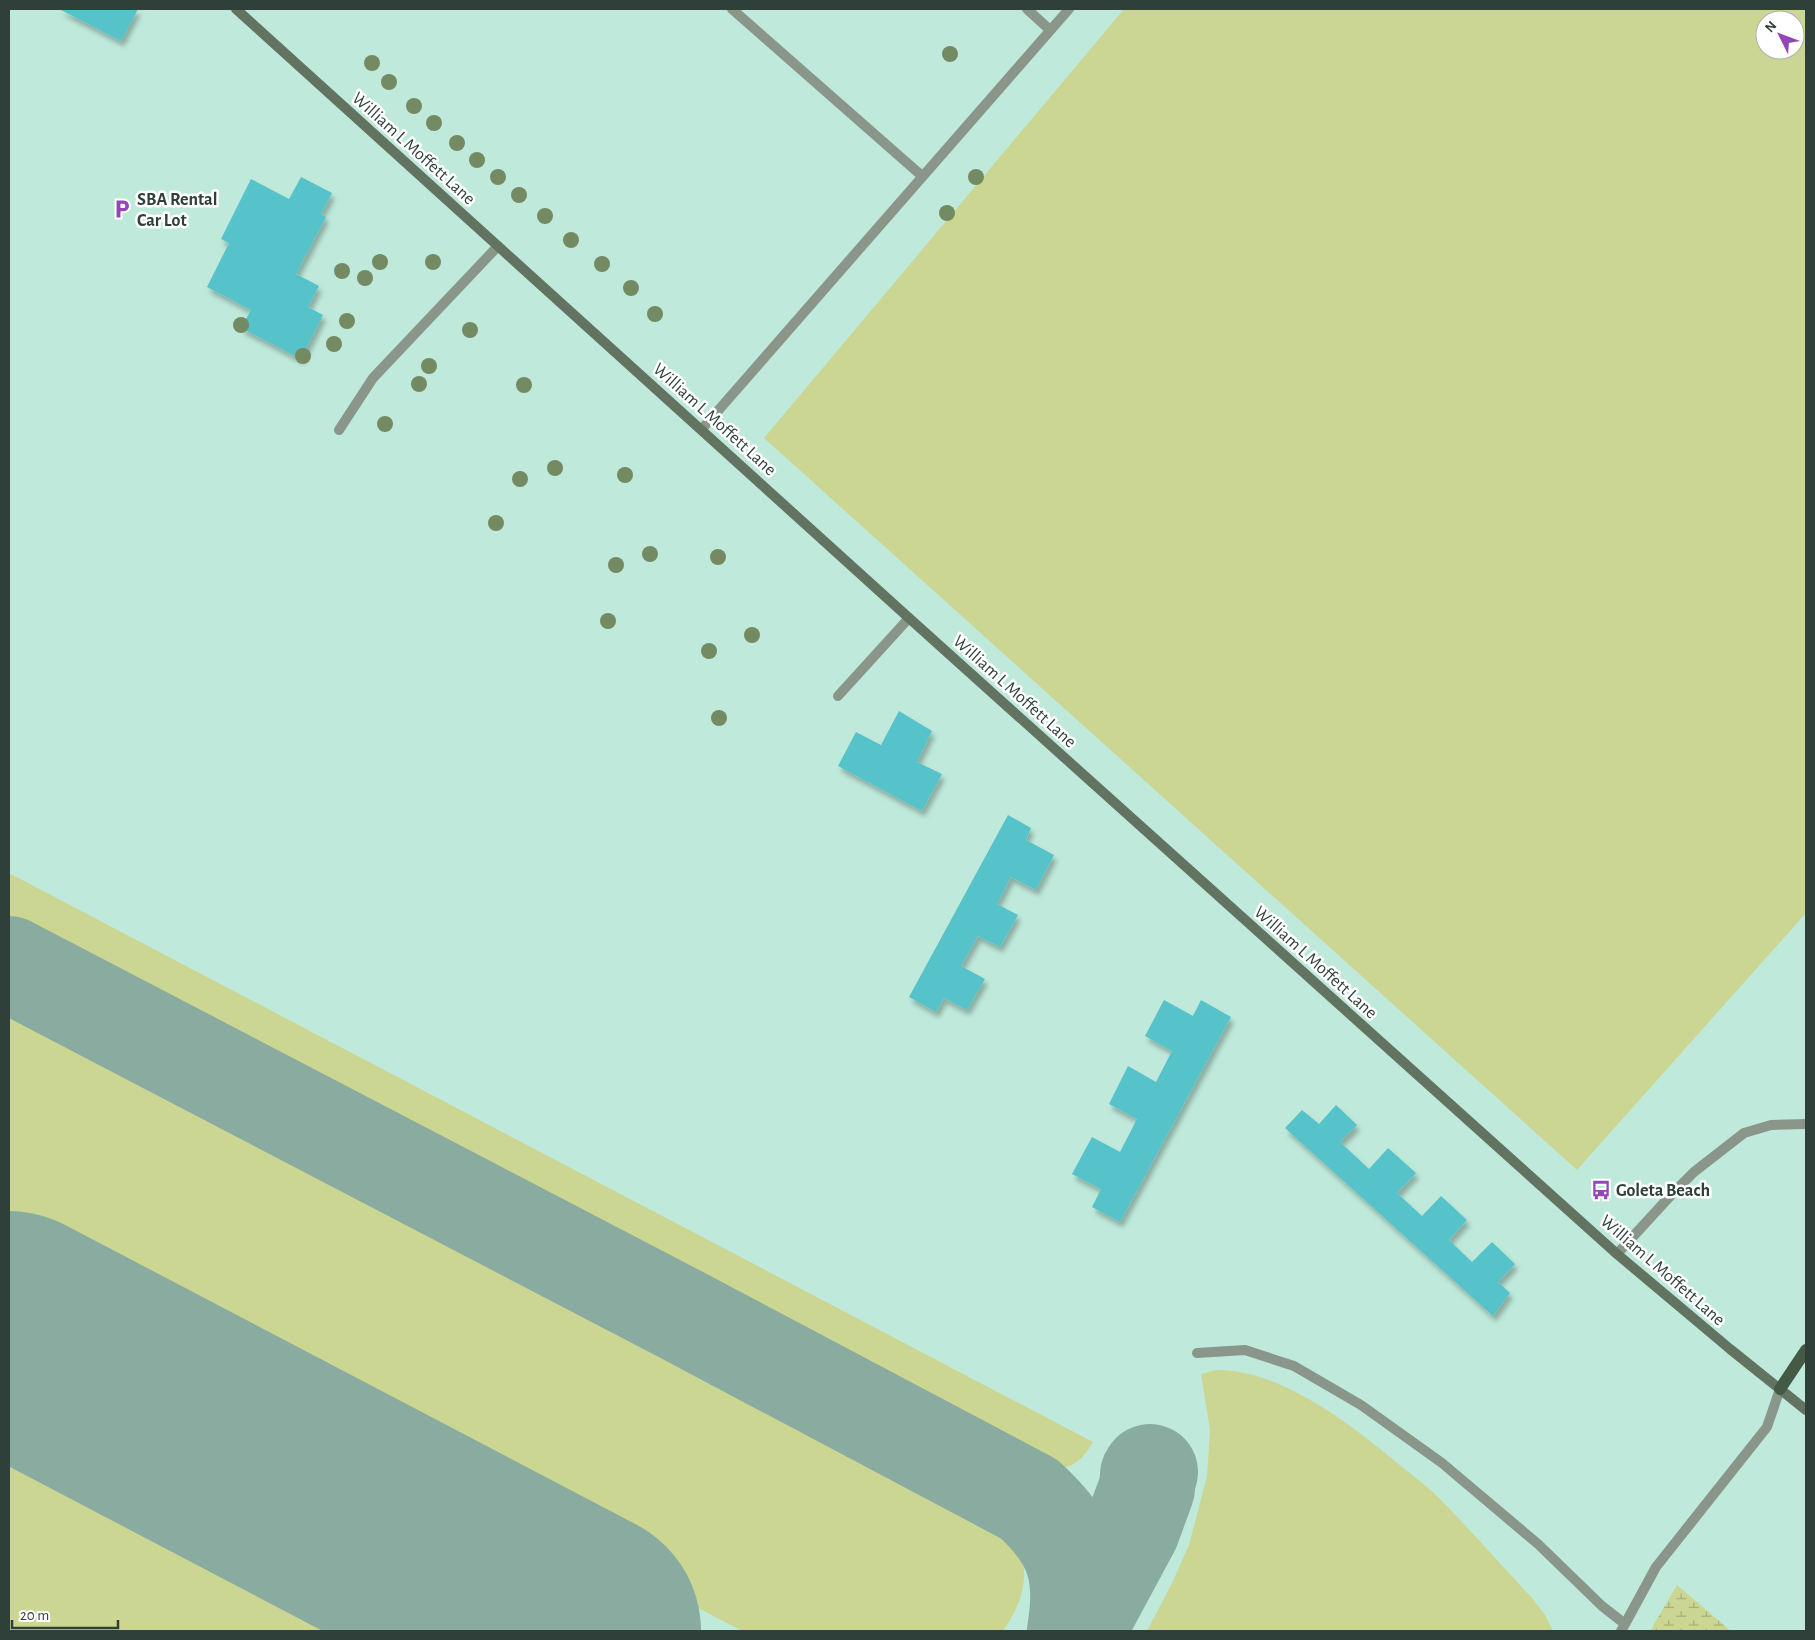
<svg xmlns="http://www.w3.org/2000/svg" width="1815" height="1640" viewBox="0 0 1815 1640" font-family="'Alegreya Sans',sans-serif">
<defs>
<pattern id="wetland-marsh" width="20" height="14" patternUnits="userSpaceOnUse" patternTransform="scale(1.25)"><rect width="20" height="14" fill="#ccd693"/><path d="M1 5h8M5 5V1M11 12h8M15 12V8" fill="none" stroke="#a6af79"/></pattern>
<filter id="shadow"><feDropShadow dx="3" dy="5.5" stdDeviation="2.5" flood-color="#0004"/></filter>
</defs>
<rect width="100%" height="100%" fill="#bfeadb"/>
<!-- green -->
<path fill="#ccd693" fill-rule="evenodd" d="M1124,9H1806V913L1577,1170L764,438ZM1765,20H1795V50H1765Z
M9,873L1093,1442C1078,1469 1060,1474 1031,1464L9,927Z
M9,1003L992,1519C999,1525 1007,1530 1012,1537C1034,1568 1023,1603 1003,1631H742L9,1247Z
M1216,1370C1279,1369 1349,1423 1396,1462C1408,1472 1422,1482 1434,1493C1468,1527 1500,1564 1533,1599L1545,1615L1553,1631H1147L1172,1583L1189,1545L1207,1476L1210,1430L1201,1374Z
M9,1401L448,1631H9Z"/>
<!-- wetland -->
<path fill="url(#wetland-marsh)" d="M1677,1585L1731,1631H1650Z"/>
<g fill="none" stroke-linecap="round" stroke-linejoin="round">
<!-- taxiway -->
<path stroke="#8aaca0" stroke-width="96" d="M9,964L678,1313L1029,1499C1073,1539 1085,1572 1075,1631
M1077,1631L1132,1529L1147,1488L1148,1475L1150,1472"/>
<!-- runway -->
<path stroke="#8aaca0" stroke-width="240" d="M9,1331L581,1631"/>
</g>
<!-- building -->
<path fill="#56c2c9" filter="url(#shadow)" d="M59,9H138L121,41Z
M301,177L332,193L321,214L326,217L296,274L319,286L308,307L323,315L301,359L241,328L251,310L207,287L229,243L221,239L251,179L289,199Z
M899,711L932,731L917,762L942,774L922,811L838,766L856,732L881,745Z
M1008,815L1031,828L1026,840L1054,855L1036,890L1011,877L997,904L1018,915L1000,947L978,936L961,966L985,979L967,1010L944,998L936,1012L909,997Z
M1164,1000L1193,1016L1201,1000L1231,1017L1120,1222L1092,1207L1101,1189L1072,1174L1092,1137L1120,1152L1137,1119L1109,1104L1128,1066L1156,1082L1172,1051L1145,1036Z
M1336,1105L1357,1125L1340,1142L1369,1169L1388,1148L1416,1173L1397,1193L1422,1216L1441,1196L1467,1220L1449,1240L1472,1262L1492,1242L1515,1264L1498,1282L1510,1293L1493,1316L1285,1128L1302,1110L1319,1124Z"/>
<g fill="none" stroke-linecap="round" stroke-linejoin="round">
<!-- lane -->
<path stroke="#8a9689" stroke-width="10" d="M732,9L922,176
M1027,9L1050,30
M702,429L1069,9
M339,430L373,378L498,246
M838,696L909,618
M1617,1254L1672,1194L1694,1172L1744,1133L1771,1125L1806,1124
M1197,1353L1245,1350L1294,1366L1361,1405L1442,1463L1538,1544L1602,1606L1625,1624L1621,1631
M1625,1624L1656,1567L1767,1427L1780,1389"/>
<!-- secondary -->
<path stroke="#627361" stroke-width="10" d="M236,9L909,618L1617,1254L1730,1349L1806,1410"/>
<!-- primary -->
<path stroke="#455a44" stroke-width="12" d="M1780,1389L1806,1350"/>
</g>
<!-- trees -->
<g fill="#748a63">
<circle cx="950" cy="54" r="8"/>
<circle cx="372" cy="63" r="8"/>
<circle cx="389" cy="82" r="8"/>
<circle cx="414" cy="106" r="8"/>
<circle cx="434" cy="123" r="8"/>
<circle cx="457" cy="143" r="8"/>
<circle cx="477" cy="160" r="8"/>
<circle cx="498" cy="177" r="8"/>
<circle cx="976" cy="177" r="8"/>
<circle cx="519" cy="195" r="8"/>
<circle cx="947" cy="213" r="8"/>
<circle cx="545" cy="216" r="8"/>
<circle cx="571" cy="240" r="8"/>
<circle cx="380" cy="262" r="8"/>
<circle cx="433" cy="262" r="8"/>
<circle cx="602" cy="264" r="8"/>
<circle cx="342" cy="271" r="8"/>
<circle cx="365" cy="278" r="8"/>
<circle cx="631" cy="288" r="8"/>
<circle cx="655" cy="314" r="8"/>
<circle cx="347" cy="321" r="8"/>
<circle cx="241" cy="325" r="8"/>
<circle cx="470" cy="330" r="8"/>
<circle cx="334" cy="344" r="8"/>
<circle cx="303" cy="356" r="8"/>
<circle cx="429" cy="366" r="8"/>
<circle cx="419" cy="384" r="8"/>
<circle cx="524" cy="385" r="8"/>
<circle cx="385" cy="424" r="8"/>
<circle cx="555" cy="468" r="8"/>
<circle cx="625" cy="475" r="8"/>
<circle cx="520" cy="479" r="8"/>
<circle cx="496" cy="523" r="8"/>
<circle cx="650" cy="554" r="8"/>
<circle cx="718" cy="557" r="8"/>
<circle cx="616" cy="565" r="8"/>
<circle cx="608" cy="621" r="8"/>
<circle cx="752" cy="635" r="8"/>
<circle cx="709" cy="651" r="8"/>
<circle cx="719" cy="718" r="8"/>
</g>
<!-- icons -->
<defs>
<symbol id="parking-bare" viewBox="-9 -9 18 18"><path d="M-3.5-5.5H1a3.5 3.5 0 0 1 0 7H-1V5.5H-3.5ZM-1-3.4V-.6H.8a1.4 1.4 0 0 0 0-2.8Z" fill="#9546b6" stroke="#fff" stroke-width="2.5" paint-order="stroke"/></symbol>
<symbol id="bus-bare" viewBox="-9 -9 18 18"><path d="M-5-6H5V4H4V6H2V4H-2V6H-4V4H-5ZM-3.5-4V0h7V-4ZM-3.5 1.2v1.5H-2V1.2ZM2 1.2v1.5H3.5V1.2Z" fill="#9546b6" stroke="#fff" stroke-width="2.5" paint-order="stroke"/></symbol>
</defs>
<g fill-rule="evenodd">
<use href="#parking-bare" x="108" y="195" width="28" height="28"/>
<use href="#bus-bare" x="1587" y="1176" width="28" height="28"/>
</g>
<g text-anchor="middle" stroke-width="5" stroke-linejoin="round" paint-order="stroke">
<!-- street labels -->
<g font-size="18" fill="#2f403a" stroke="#fff">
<text transform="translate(414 148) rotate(42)" y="6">William L Moffett Lane</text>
<text transform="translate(715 419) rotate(42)" y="6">William L Moffett Lane</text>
<text transform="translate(1015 691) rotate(42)" y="6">William L Moffett Lane</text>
<text transform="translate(1316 962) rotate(42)" y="6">William L Moffett Lane</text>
<text transform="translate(1663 1270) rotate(41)" y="6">William L Moffett Lane</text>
</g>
<!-- poi labels -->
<g font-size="18" font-weight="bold" fill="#2f403a" stroke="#fff" text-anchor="start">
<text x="137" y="205">SBA Rental<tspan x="137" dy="21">Car Lot</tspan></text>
<text x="1616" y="1196">Goleta Beach</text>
</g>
</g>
<!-- border -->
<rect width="1815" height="1640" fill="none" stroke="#2f403a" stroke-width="20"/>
<!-- north arrow -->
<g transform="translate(1780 35) rotate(312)"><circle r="24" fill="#ffffff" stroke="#acb3b0"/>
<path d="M0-4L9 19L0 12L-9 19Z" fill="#9546b6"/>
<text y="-8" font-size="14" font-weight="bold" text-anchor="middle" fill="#2f403a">N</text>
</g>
<!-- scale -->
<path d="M12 1620v8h106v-8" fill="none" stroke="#2f403a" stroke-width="2.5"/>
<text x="20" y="1620" font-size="15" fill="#2f403a" stroke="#ffffff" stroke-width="4" paint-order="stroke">20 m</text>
</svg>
